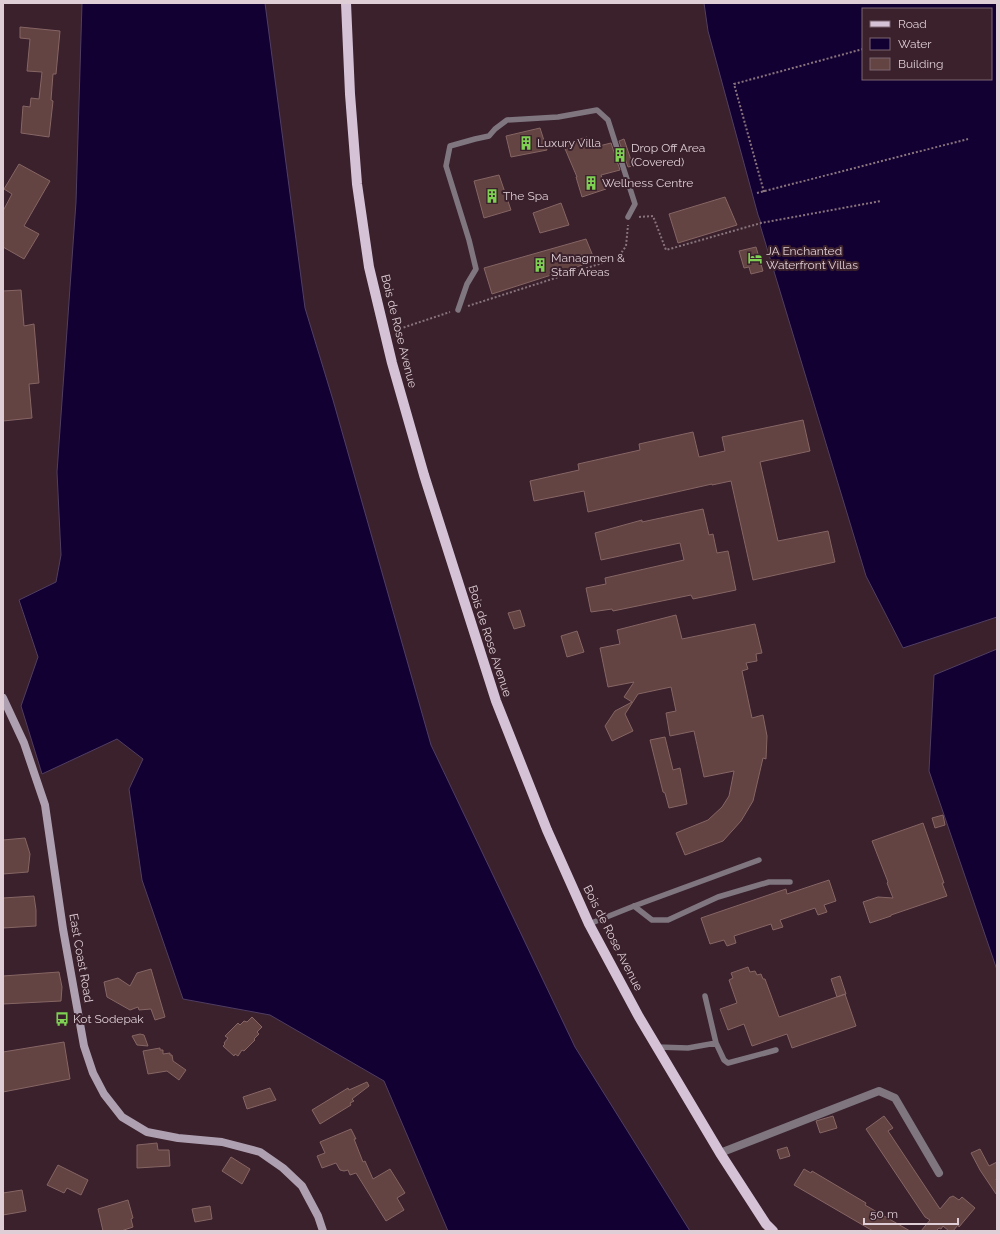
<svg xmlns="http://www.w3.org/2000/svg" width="1000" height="1234" viewBox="0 0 1000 1234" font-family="Raleway,sans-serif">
<rect width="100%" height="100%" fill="#3a212c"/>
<!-- water -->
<path fill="#130032" stroke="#503e63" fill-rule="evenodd" d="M82,3H265L305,308L333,400L431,745L575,1047L690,1231H448L384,1081L270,1015L183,999L142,880L129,789L143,759L117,739L42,774L21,706L38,657L19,600L56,582L61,555L57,472L76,202Z
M704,3H997V617L903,648L866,576L760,225L761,223L758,215L708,31ZM863,9H991V79H863Z
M997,649V970L929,771L934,675Z"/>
<!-- building -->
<path fill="#634443" stroke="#866564" d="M20,27L60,31L56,74H53L51,100L53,101L49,137L21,133L23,106L30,107L31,98L39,99L42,72L27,71L30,39L20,38Z
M540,128L547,150L511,157L506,136Z
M587,137L591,148L611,143L620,170L601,175L606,189L582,197L576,177H577L563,144Z
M624,139L633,166L628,167L619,141Z
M19,164L50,181L24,226L39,234L24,259L3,247V211L12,194L4,189Z
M499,175L511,210L484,218L474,181Z
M725,197L737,225L678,243L669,214Z
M561,203L569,225L540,233L533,213Z
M586,239L595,261L492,294L484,268Z
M756,247L763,271L751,274L749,267L744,268L739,251Z
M21,290L24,326L34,324L39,383L29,384L32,418L3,421V291Z
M803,420L810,451L760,462L778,541L828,531L835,562L753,580L731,481L712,485V484L588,512L584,491L534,501L530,481L579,470L578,464L640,450L639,444L693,432L699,457L725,451L722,437Z
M703,509L709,535L713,534L717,553L728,551L736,590L693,599L691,595L613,611L612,609L591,612L586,588L606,584L605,578L684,560L680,543L601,560L595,533L642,520V522Z
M520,610L525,626L514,629L508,613Z
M676,615L682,639L755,624L762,653L756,654L757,661L746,663L748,669L742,671L752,718L763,715L767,736L766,759L763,758L753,801L741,821L723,841L685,855L676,833L708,820L722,807L729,796L734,771L704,777L694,731L670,736L666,713L676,711L671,687L638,694L625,714L633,731L612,741L605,726L615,711L632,702L624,697L634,682L608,687L600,648L620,644L617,630Z
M577,631L584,652L567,657L561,636Z
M665,737L673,770L680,768L687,804L669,808L665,793L663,792L650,740Z
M943,815L945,825L935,828L932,818Z
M923,823L944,883H942L947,896L891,915V916L870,923L863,902L878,897L893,898L887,883L888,882L872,841Z
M25,838L30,854L28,872L3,874V840Z
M829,880L836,901L824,905L827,912L818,915L815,908L780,920L783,927L773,930L771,924L734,936L736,943L727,946L724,940L710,944L701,918L786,889L787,894Z
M34,896L36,910V926L3,928V898Z
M748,967L750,972L755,971L757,975L761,974L763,979H765L779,1017L845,994L856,1026L792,1048L787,1034L752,1046L744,1024L728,1030L720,1009L737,1003L729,980L733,978L731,973Z
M151,969L165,1017L155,1020L151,1009L139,1010L138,1007L130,1010L107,997L104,982L118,978L130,986L137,973Z
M59,972L62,987L61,1001L3,1004V976Z
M840,976L846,994L837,997L831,979Z
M252,1017L262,1027L257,1032L259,1034L254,1039L255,1040L244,1051L242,1050L238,1056L235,1054L234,1056L223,1046L225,1044L224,1043L228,1038L225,1036L238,1023L240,1025L244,1021L247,1022Z
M140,1034L144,1035L148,1046L137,1045L132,1036Z
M64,1042L70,1079L3,1092V1052Z
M160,1048V1050H163V1054L170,1053V1055H172L173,1061L186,1070L179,1080L167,1071L148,1074L143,1051Z
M367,1082L369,1086L352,1099L354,1101L350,1103L351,1105L320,1124L312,1110L348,1088L349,1090Z
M270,1088L276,1100L247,1109L243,1097Z
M833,1116L837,1128L820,1133L816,1121Z
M884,1116L893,1128L888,1131L940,1209L950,1197H951L953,1196L959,1200L962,1197L975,1208L959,1227L958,1225L953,1231H949L943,1226L941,1229L939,1228L936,1231H921L930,1220L925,1217L866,1129Z
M351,1129L356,1139H354L363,1162L365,1161L373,1179L390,1169L405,1193L397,1198L404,1210L386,1221L356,1173L350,1175L348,1170L344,1171L340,1170L336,1163L322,1168L317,1156L325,1153L320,1142Z
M157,1143L158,1150H169L170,1166L137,1168V1145Z
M787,1147L790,1156L780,1159L777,1150Z
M980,1149L989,1166L997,1162V1179H996L997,1182V1193L996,1194L980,1170L971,1153Z
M231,1157L250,1169L242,1184L222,1171Z
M58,1165L88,1180L81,1195L67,1188L64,1193L47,1185Z
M804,1169L811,1173L812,1171L866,1203L865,1205L910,1231H873L794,1185Z
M22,1190L26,1211L3,1215V1193Z
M128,1200L133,1218L131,1219L133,1227L121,1231H103L98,1209Z
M210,1206L212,1219L195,1222L192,1209Z"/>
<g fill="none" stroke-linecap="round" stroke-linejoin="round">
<!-- path -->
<path stroke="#89747d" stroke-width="2" stroke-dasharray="2 2" stroke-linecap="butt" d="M764,192L734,84L863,49
M757,193L968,139
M639,217L653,216L666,250L761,223L881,201
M468,306L618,258L626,246L628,225
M396,330L450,312"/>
<!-- lane -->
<path stroke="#7f7680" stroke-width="5.5" d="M458,310L467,284L476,269L469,240L446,166L450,146L475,139L489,136L495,129L507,120L558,117L597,110L608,120L635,204L628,217
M634,906L652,920H668L718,897L769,882H790
M589,924L634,906L759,860
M716,1043L724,1060L728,1063L776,1050
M657,1047L688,1048L716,1043L705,996"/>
<!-- street -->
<path stroke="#7f7680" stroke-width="8" d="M720,1153L879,1091L895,1098L939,1173"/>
<!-- secondary -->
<path stroke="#afa0b1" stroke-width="8" d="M3,698L24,743L45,805L63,929L84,1046L93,1073L104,1094L122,1117L147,1132L178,1138L222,1142L260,1152L283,1168L302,1186L318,1216L323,1231"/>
<!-- primary -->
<path stroke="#d5c2d7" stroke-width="10" d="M346,3L350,94L357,184L369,267L392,363L424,475L496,701L547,830L589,924L639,1017L720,1153L766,1224L773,1231"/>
</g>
<!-- icons -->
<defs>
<symbol id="building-bare" viewBox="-9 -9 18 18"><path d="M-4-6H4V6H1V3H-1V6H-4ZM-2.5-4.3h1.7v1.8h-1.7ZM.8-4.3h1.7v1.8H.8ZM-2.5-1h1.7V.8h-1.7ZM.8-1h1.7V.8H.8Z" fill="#7ed153" stroke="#3a212c" stroke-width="2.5" paint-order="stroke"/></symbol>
<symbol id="hotel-bare" viewBox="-9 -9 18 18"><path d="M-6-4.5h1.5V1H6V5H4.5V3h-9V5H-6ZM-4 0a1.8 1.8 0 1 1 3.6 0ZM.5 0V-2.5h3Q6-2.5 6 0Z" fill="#7ed153" stroke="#3a212c" stroke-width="2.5" paint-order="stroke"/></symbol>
<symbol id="bus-bare" viewBox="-9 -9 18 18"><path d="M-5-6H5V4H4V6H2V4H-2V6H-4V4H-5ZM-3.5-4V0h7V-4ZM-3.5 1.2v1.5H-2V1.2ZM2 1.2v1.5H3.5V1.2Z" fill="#7ed153" stroke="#3a212c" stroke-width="2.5" paint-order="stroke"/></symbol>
</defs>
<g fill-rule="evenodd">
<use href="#building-bare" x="516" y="133" width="20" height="20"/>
<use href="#building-bare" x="610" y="145" width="20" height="20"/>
<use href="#building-bare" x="581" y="173" width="20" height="20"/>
<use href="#building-bare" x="482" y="186" width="20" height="20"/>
<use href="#hotel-bare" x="745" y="248" width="20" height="20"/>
<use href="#building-bare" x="530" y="255" width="20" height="20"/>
<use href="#bus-bare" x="52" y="1009" width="20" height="20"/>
</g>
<g text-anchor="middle" stroke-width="4" stroke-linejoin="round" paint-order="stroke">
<!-- poi labels -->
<g font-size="12" fill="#dfced5" stroke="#3a212c" text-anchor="start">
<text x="537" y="147">Luxury Villa</text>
<text x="631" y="152">Drop Off Area<tspan x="631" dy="14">(Covered)</tspan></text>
<text x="602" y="187">Wellness Centre</text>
<text x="503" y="200">The Spa</text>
<text x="766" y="255">JA Enchanted<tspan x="766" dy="14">Waterfront Villas</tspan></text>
<text x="551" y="262">Managmen &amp;<tspan x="551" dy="14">Staff Areas</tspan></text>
<text x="73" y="1023">Kot Sodepak</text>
</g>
<!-- street labels -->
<g font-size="12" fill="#dfced5" stroke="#3a212c">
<text transform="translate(399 331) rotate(76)" y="4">Bois de Rose Avenue</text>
<text transform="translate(490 641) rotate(72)" y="4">Bois de Rose Avenue</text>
<text transform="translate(613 938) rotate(63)" y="4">Bois de Rose Avenue</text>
<text transform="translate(81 958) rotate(80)" y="4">East Coast Road</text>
</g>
</g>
<!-- border -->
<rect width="1000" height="1234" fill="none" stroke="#dfced5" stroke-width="8"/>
<!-- legend -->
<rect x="862" y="8" width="130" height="72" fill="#3a212c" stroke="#7c6670"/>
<rect x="870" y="21" width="20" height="6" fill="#d5c2d7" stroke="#7c6670"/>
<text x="898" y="28" font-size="12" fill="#dfced5">Road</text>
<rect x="870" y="38" width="20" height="12" fill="#130032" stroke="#7c6670"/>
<text x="898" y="48" font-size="12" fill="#dfced5">Water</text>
<rect x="870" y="58" width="20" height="12" fill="#634443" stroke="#7c6670"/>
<text x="898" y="68" font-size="12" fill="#dfced5">Building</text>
<!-- scale -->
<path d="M864 1218v6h94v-6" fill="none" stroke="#dfced5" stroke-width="2"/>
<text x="870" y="1218" font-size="12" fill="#dfced5" stroke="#3a212c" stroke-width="3" paint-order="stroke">50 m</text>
</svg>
